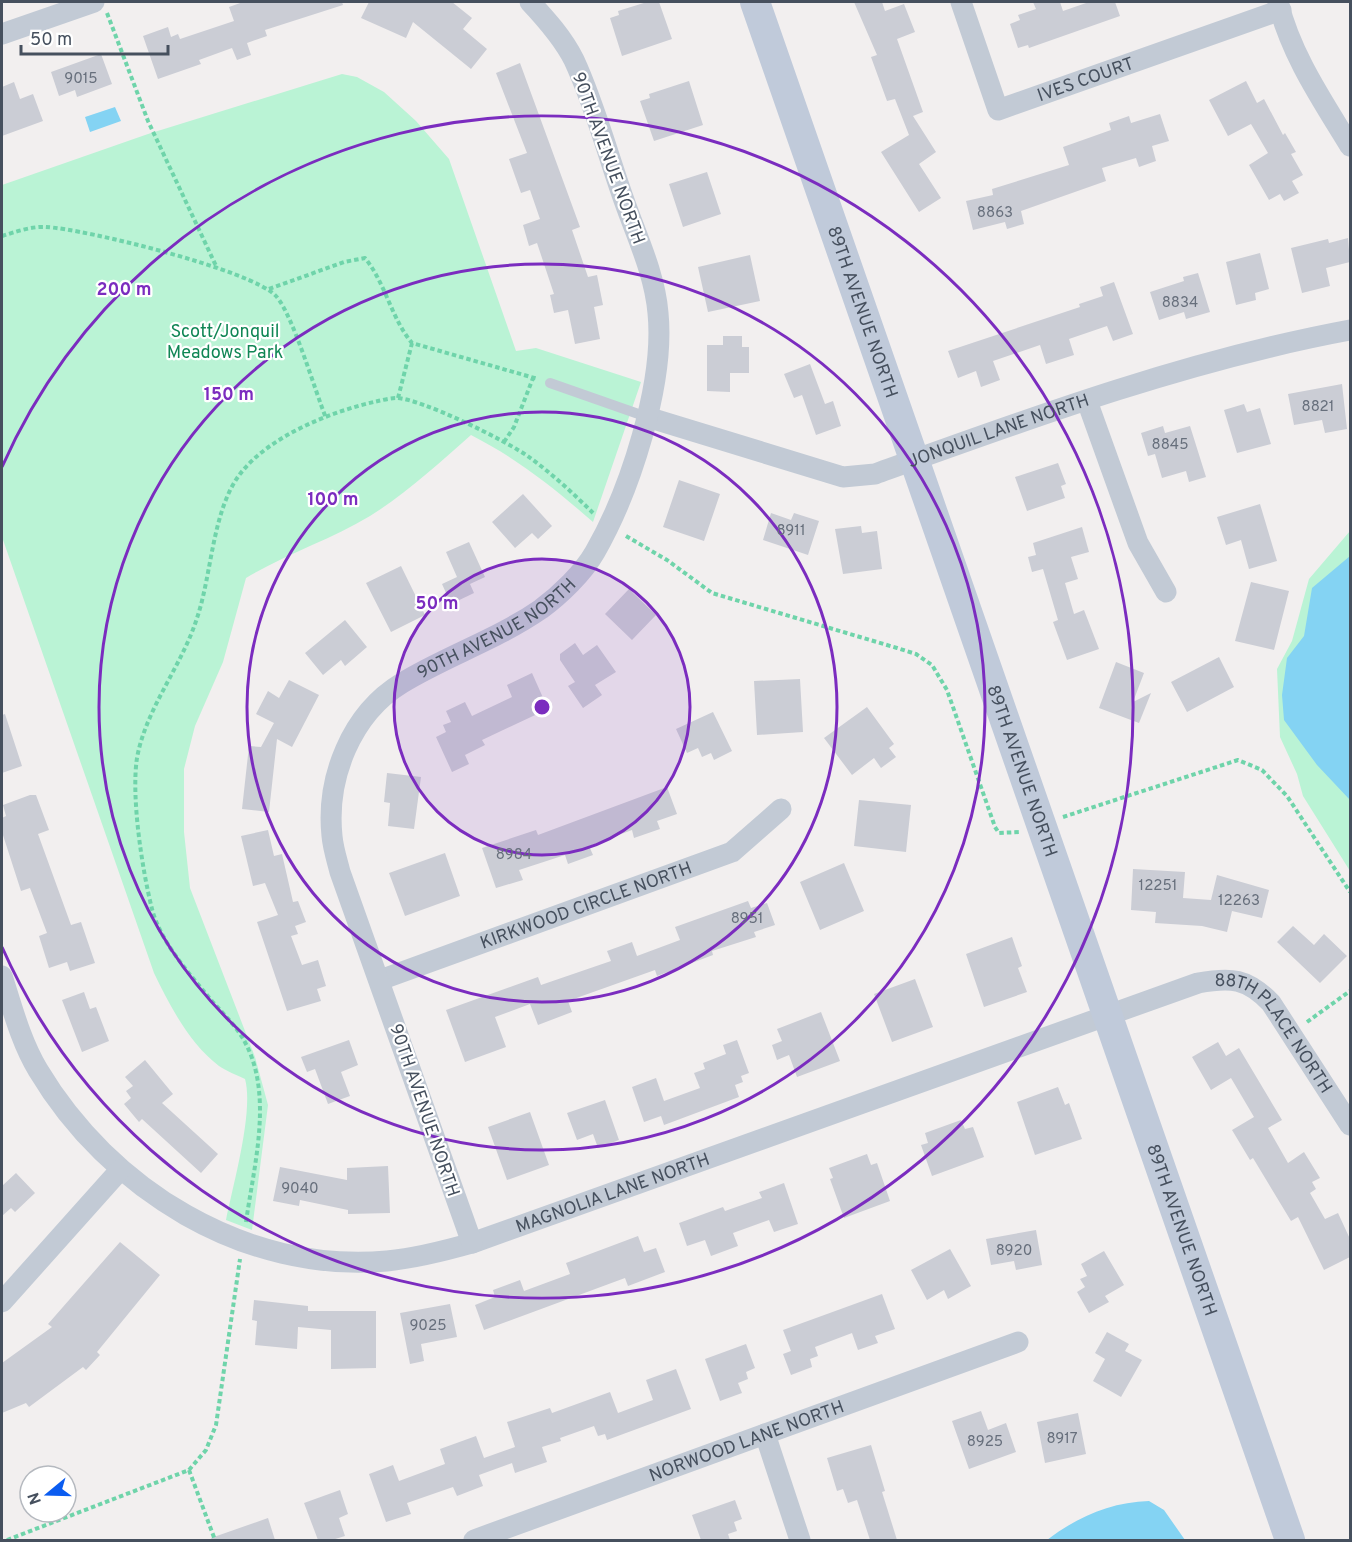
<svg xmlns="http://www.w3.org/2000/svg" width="1352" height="1542" viewBox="0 0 1352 1542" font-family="Overpass,sans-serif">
<rect width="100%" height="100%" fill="#f2efef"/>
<!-- green -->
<path fill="#baf3d5" d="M342,74L357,77L384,92L416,121L449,159L516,351L536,348L641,382L593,522C554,488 518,459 471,435C439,463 407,493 370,516C330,540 286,554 246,578L223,662L195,726L184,769V832L190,888L255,1057L268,1105L252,1230L226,1220C233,1185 254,1111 245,1079C237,1075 226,1071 219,1066C189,1043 170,1006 154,973L2,537V185L148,134Z
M1350,531V871L1303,796L1297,774L1280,737L1277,669L1292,641L1309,579Z"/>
<!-- water -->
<path fill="#84d3f3" d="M115,107L121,121L90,132L85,117Z
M1350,556V800L1317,765L1284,720L1282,695L1287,658L1304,636L1312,588Z
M1149,1501L1164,1510L1185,1540H1047C1077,1517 1111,1502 1149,1501Z"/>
<!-- building -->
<path fill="#cbcdd5" d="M243,2H342L343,5L265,30L267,36L247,43L251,55L237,60L232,48L199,60L201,64L158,79L143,36L168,27L171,37L178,34L180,39L234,21L229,7Z
M369,2H452L472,18L463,29L487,49L471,69L413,22L406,38L361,18Z
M647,2H659L672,39L622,56L610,18L619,15L618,11Z
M854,2H882L885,11L904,4L915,32L897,39L923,112L913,116L936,152L919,164L941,198L919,212L881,152L909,135L895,99L887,101L871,57L877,55Z
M1033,2H1060L1063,11L1089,2H1115L1120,16L1029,48L1028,45L1018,48L1010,24L1020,20L1018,15L1036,9Z
M101,54L112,84L77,97L75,90L59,96L51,72Z
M520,63L580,227L572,230L588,277L597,275L603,305L594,307L600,339L575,344L568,310L554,313L550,295L554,294L537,243L529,246L523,225L540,219L530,190L521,193L509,159L527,153L496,73Z
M689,81L703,125L654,141L640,101L650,98L649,94Z
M1246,81L1257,103L1264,99L1283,135L1285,133L1296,152L1291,154L1303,175L1292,181L1299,193L1284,201L1280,194L1269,200L1249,165L1268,153L1251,124L1228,136L1209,100Z
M14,82L20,99L33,94L43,121L2,136V87Z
M1160,114L1169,141L1152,146L1156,161L1139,167L1136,158L1102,168L1106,181L1021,211L1024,224L1007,229L1005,222L973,230L966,201L993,195L992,189L1069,165L1063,147L1111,130L1109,123L1129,116L1131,123Z
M707,172L721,214L683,227L669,184Z
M1348,238L1350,262L1326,268L1330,286L1302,293L1291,248L1328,239L1329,243Z
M1260,253L1269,289L1255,293L1256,300L1236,305L1226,262Z
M750,255L760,301L708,312L698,267Z
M1198,273L1210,312L1186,319L1184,312L1159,320L1150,292L1184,281L1183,277Z
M1114,282L1133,334L1113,341L1107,326L1069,339L1074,355L1046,364L1040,345L993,361L1000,380L981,387L976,371L958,378L948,351L1080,307L1079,304L1103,296L1100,287Z
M723,336H742V347H749V373H730V392L707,391V345H723Z
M810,364L825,404L833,401L841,426L816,435L802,395L794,398L784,374Z
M1342,384L1347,429L1325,433L1322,420L1294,425L1288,394Z
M1244,404L1247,412L1260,408L1271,444L1237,453L1224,410Z
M1163,426L1165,433L1190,426L1206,477L1189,482L1186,471L1162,478L1155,454L1148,456L1141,433Z
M1058,463L1066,484L1061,486L1065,498L1027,511L1015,477Z
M679,480L720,494L704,541L663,527Z
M523,494L552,526L538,539L532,533L515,548L492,522Z
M1260,504L1277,561L1249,569L1241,540L1226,545L1217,517Z
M771,513L791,520L794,513L819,521L808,555L763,540Z
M861,526L862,533L877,531L882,569L843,574L835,529Z
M1082,527L1089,552L1071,557L1078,579L1065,583L1074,614L1084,610L1099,649L1067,660L1053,622L1058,620L1043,569L1032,572L1028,557L1036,555L1033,543Z
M469,542L485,577L470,584L474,593L451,604L442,584L457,577L446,552Z
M401,566L425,615L391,632L366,583Z
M1251,582L1289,591L1274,650L1235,641Z
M629,589L656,615L632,640L605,614Z
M345,620L367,647L345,666L341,660L323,675L305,653Z
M575,643L583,655L597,645L616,672L595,685L602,695L583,708L568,686L575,682L560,660V654Z
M1219,657L1234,687L1187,712L1171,682Z
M1116,662L1144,673L1133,702L1151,693L1139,723L1099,708Z
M532,673L548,709L482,740L485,745L465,755L469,764L452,772L436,737L446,732L443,725L451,722L446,711L465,702L472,716L512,697L507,685Z
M800,679L803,732L757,735L754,681Z
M289,680L319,695L292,747L277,739L269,812L242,809L249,746L261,747L274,723L256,714L268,691L279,698Z
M867,707L894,744L889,748L896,757L881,768L874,758L852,775L824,738Z
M713,712L732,751L714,760L711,753L702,757L698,748L687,753L676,729Z
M5,714L22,766L2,773V715Z
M387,773L421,777L414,829L388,826L390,803L384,802Z
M667,787L677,814L657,821L660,829L634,838L632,830L589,846L593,855L568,864L565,855L519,870L523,880L496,888L482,848L536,830L538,835Z
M30,795H36L49,830L38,834L71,925L81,922L95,963L70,971L67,962L49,968L39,936L47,933L30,888L21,891L2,832V818L6,816L3,805Z
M859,800L911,805L906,852L854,846Z
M268,830L274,856L282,854L293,902L298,901L306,922L295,926L298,934L291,936L302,965L318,960L326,986L317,989L321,1001L287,1011L257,922L278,915L265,883L253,886L241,836Z
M445,853L460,896L405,916L389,873Z
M844,863L864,911L820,930L800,882Z
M1133,869L1185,872L1183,898L1211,900L1217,875L1269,890L1262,918L1232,911L1227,932L1202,926L1155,923L1156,912L1131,910Z
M748,901L751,908L767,903L775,925L754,932L756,937L712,951L713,955L657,976L655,970L568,1001L572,1012L538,1025L530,1004L495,1017L506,1047L465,1062L446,1010L538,977L541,985L611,961L607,951L632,942L637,956L680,940L675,927Z
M1293,926L1314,945L1324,934L1347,956L1320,983L1277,942Z
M1012,937L1022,966L1018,968L1027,992L984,1007L966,954Z
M915,979L933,1027L892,1042L874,994Z
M84,992L90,1009L96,1007L109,1041L82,1052L62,1000Z
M821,1012L840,1061L797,1077L789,1055L777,1060L772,1045L782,1041L777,1029Z
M349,1040L358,1065L341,1072L350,1096L328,1104L315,1069L307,1072L301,1057Z
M737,1040L749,1073L741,1076L743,1082L735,1085L739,1097L664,1125L661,1116L644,1122L632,1087L656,1078L664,1101L700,1088L694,1073L705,1069L703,1063L726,1054L723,1045Z
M1218,1042L1226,1056L1239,1048L1282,1120L1268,1128L1288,1163L1304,1152L1320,1178L1312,1182L1316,1189L1310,1193L1325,1219L1338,1213L1350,1239V1257L1324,1270L1298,1217L1291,1221L1253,1158L1250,1160L1232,1130L1254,1117L1231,1078L1211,1090L1192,1057Z
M145,1060L173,1094L162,1103L218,1154L201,1173L142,1119L139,1122L124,1104L131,1098L126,1091L133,1086L125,1077Z
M1058,1087L1065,1105L1069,1103L1082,1139L1035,1155L1017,1102Z
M605,1100L619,1140L598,1148L593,1134L577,1140L567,1113Z
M530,1112L549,1165L507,1180L488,1127Z
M961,1120L965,1129L973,1127L984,1157L932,1176L921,1145L928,1143L925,1133Z
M867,1154L871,1165L877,1163L890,1201L844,1218L830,1179L833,1178L829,1168Z
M388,1166L390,1213L348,1214V1210L300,1200L299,1206L273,1201L280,1167L347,1180V1168Z
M16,1173L35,1193L15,1212L11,1208L2,1216V1186Z
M784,1183L798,1224L774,1232L769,1220L733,1233L738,1246L711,1256L705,1240L687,1246L679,1223L723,1207L725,1211L762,1198L759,1192Z
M1036,1230L1042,1265L1016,1270L1014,1261L991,1265L986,1239Z
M638,1236L644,1252L656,1248L665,1272L628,1286L625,1278L484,1330L475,1305L495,1297L493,1290L520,1280L524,1291L570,1274L566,1263Z
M120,1242L160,1275L97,1352L100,1355L86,1370L83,1367L29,1407L26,1403L2,1413V1363L52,1327L48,1324Z
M950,1249L971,1286L948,1299L944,1290L927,1300L911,1270Z
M1104,1251L1124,1285L1105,1296L1109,1302L1089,1313L1077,1292L1085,1287L1080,1279L1087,1276L1081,1264Z
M882,1294L895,1329L875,1336L878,1343L858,1350L852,1333L815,1347L818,1356L810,1359L812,1367L791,1375L783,1354L791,1351L783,1330Z
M254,1300L308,1306V1311H376V1368L331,1369V1330L298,1327L297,1349L255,1345L257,1321L252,1320Z
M450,1304L457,1337L421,1344L424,1361L410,1364L400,1313Z
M1107,1332L1129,1344L1125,1351L1142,1360L1121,1397L1093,1381L1105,1359L1095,1353Z
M746,1344L755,1368L746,1372L748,1379L738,1383L742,1393L720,1401L705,1359Z
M676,1369L691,1409L607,1440L605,1434L598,1436L594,1426L560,1438L561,1441L542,1447L547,1462L515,1473L512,1463L479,1475L483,1486L457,1496L453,1487L407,1503L411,1514L386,1522L369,1474L393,1465L399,1481L445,1464L440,1449L476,1436L484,1458L515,1447L507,1422L550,1408L552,1413L610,1392L618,1413L653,1400L646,1380Z
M981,1411L988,1430L1006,1423L1016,1452L969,1469L952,1421Z
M1078,1413L1086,1454L1045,1463L1037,1422Z
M871,1445L885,1491L882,1492L897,1540H870L857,1500L848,1503L843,1489L837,1491L827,1458Z
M340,1490L348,1514L339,1518L345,1536L332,1540H318L304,1503Z
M735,1500L742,1519L734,1522L737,1531L728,1534L730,1540H701L692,1515Z
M268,1518L275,1540H212L211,1538Z"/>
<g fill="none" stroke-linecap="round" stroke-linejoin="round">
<!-- path -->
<path stroke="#6fd4aa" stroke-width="4" stroke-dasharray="4.5 3" stroke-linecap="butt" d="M107,13L148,121L217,268
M2,236C15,232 32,226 46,227C85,229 252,270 276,296C293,315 315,391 326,418
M269,289L344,262L365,258C386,284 391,318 412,343L538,379
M398,398L412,343
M504,442L514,427L533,378
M626,536L667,560L712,593L897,648L916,654L932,665L947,690L995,827L999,833L1019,832
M1063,817L1238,760L1262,770L1287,796L1350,892
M1307,1022L1350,991
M246,1222C254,1164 275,1091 242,1037C233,1022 218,1009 207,995C186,970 160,940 152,909C142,869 131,797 137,758C146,708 182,666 197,618C212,574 212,511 240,474C269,436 332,411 378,401C383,400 390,398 396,398C420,398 507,441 529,457C551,473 573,493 593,513
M189,1470L215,1540
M7,1540L189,1470L206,1450L216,1425L240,1259"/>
<!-- lane -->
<path stroke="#c2cad5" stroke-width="10" d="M550,383L647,417"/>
<!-- street -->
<g stroke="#c2cad5" stroke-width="21">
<path id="s1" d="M961,2L998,110L1281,10"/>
<path d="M1278,2C1291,55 1322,100 1350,146"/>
<path d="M2,34L94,2"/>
<path d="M1087,401L1138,543L1166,592"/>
<path id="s2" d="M647,417L843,477L875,474C1030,418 1188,360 1350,330"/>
<path id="s3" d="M2,976C12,1007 21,1042 38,1070C109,1189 245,1274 387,1261C416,1258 444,1251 472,1243L1198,983C1231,977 1247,978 1271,1003L1350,1125"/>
<path id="s4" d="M380,980L732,852L781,809"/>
<path id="s5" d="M472,1243L340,872C337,860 333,848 332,836C326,778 351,714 402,683C446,656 498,639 541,609C560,595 583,573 595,552C630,491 665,383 658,313C655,275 637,237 625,203C608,156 595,105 574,60C563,38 546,19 530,2"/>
<path d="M2,1302L120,1170"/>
<path d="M765,1434L800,1540"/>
<path id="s6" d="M474,1540L1018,1342"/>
</g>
<!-- secondary -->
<path stroke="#c0cada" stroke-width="30" id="s7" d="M755,2L1290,1540"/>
</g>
<!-- distance rings -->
<circle cx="542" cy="707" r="148" fill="#7b2cbf" fill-opacity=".12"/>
<g fill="none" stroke="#7b2cbf" stroke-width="3">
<circle cx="542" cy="707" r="148"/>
<circle cx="542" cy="707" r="295"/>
<circle cx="542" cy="707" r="443"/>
<path d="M2 467A591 591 0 1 1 2 947"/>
</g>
<g text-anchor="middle" stroke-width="4.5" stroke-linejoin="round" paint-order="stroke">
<!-- number labels -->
<g font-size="15" fill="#676f7c">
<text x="81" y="83">9015</text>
<text x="995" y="217">8863</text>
<text x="1180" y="307">8834</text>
<text x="1318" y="411">8821</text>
<text x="1170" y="449">8845</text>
<text x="791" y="535">8911</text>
<text x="514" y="859">8984</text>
<text x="1158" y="890">12251</text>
<text x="1239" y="905">12263</text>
<text x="747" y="923">8951</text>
<text x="300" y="1193">9040</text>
<text x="1014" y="1255">8920</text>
<text x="428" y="1330">9025</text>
<text x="1062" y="1443">8917</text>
<text x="985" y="1446">8925</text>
</g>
<!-- street labels -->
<g font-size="18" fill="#46505e" stroke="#fff">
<text dy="6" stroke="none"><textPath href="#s1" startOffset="207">IVES COURT</textPath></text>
<text transform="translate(609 158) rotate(70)" y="6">90TH AVENUE NORTH</text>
<text dy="6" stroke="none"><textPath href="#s7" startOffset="328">89TH AVENUE NORTH</textPath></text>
<text dy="6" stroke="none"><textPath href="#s2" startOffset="368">JONQUIL LANE NORTH</textPath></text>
<text dy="6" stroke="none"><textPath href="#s5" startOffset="717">90TH AVENUE NORTH</textPath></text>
<text dy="6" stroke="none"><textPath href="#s7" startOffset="814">89TH AVENUE NORTH</textPath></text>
<text dy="6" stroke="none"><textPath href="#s4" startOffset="219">KIRKWOOD CIRCLE NORTH</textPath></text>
<text dy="6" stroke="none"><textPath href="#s3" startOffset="1479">88TH PLACE NORTH</textPath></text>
<text transform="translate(425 1110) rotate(71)" y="6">90TH AVENUE NORTH</text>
<text dy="6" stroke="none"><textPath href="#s3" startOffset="756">MAGNOLIA LANE NORTH</textPath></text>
<text dy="6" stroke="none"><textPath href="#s7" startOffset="1300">89TH AVENUE NORTH</textPath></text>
<text dy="6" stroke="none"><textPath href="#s6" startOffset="290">NORWOOD LANE NORTH</textPath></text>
</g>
<!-- park labels -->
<g font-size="18" fill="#108655" stroke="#fff">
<text x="225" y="337">Scott/Jonquil<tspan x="225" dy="21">Meadows Park</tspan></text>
</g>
</g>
<circle cx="542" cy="707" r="9" fill="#7b2cbf" stroke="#fff" stroke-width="3"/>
<g font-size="18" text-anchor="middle" font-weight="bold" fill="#7b2cbf" stroke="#fff" stroke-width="4.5" stroke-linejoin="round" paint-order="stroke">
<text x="124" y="295">200 m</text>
<text x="229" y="400">150 m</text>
<text x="333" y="505">100 m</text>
<text x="437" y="609">50 m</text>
</g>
<!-- border -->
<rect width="1352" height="1542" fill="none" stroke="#46505e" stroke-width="6"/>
<!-- north arrow -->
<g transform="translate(48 1494) rotate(251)"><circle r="28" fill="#ffffff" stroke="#b5b9bf" stroke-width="1.5"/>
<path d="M0-4.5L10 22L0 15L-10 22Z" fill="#0b5cf0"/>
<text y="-9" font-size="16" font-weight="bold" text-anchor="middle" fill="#46505e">N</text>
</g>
<!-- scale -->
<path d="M21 45v9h147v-9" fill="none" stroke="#46505e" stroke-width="3"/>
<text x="30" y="45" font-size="18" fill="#46505e" stroke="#ffffff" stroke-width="4.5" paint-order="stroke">50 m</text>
</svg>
